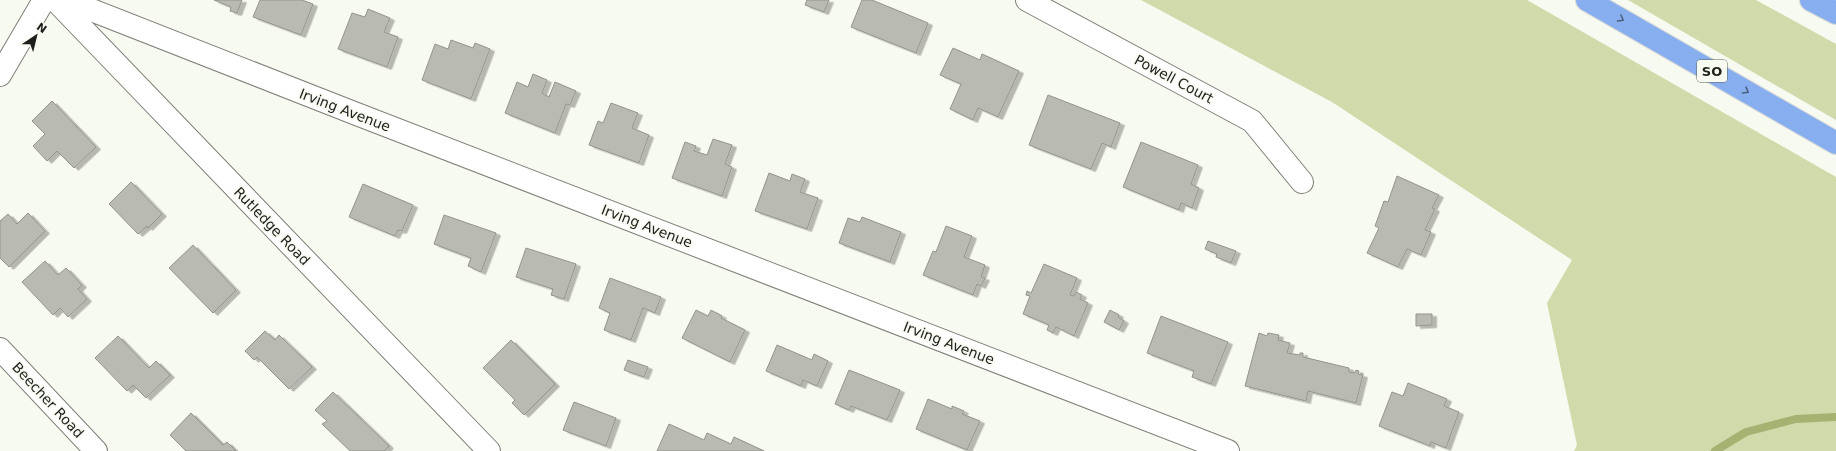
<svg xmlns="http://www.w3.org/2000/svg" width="1836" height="451" viewBox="0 0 1836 451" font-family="'DejaVu Sans',sans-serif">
<defs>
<filter id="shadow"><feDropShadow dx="4.5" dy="2.5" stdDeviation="0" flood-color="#0004"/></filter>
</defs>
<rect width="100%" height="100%" fill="#f7faf0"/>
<!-- green -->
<path fill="#d0daaa" d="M1141,0H1527L1836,177V451H1574L1577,445L1547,303L1572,260L1332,102Z
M1628,0H1756L1836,44V120Z"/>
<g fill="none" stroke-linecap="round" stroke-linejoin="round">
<!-- stream -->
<path stroke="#a5b271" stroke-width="8" d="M1715,451L1746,432L1796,419L1836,417"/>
</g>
<!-- building -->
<path fill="#b9bbb2" stroke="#93958c" filter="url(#shadow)" d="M214,0H242L237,13L230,11L231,7Z
M260,0H302L313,4L301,35L253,17Z
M807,0H829L824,12L805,5Z
M862,0H872L928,23L916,53L851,27Z
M368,9L390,18L384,32L398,37L387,67L338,49L352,13L365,17Z
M451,40L473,48L475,43L490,49L471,99L422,80L435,44L448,49Z
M953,48L980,60L982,54L1019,71L998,117L978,108L973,120L950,109L961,84L940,75Z
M533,74L547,80L542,93L549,97L555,82L576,91L570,105L566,104L555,133L505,113L517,82L528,87Z
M1048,95L1120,123L1111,147L1102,143L1091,169L1029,145Z
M52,101L96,147L74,168L57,151L47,161L33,146L45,134L32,121Z
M611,103L638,113L632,128L649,135L639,163L589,145L598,121L603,123Z
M713,139L732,145L725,164L732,167L722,196L672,178L685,142L696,146L694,151L707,155Z
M1141,142L1198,165L1191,184L1199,188L1192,208L1181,203L1179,210L1123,187Z
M769,173L790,181L792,174L805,179L800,192L818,198L807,229L755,211Z
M1397,176L1439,195L1432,208L1435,209L1425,230L1431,232L1421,255L1407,249L1398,267L1367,253L1379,228L1375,226L1384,201L1388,202Z
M131,182L162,214L148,228L147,226L138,234L109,204Z
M363,184L413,205L402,231L398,230L395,236L349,217Z
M28,213L45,231L9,267L0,258V221L8,214L17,224Z
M444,215L496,233L481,272L468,266L471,258L434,244Z
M862,217L901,232L890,262L839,243L848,218L860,222Z
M946,226L972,236L964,257L985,265L981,277L985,278L981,286L977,284L973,295L923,275L933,251L936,252Z
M1208,241L1236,251L1231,263L1216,257L1217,254L1205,249Z
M193,245L236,290L213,313L169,268Z
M526,248L576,264L564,299L551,295L553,289L516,277Z
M45,261L58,275L66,268L82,285L78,289L87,299L68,317L60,308L53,315L22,282Z
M1044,264L1077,278L1070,295L1074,296L1076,292L1082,295L1080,299L1088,303L1074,336L1056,327L1053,333L1047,330L1049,325L1023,314L1030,296L1026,295L1027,291L1031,293Z
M610,278L661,297L655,313L643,308L631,340L604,330L610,313L599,308Z
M696,310L708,316L711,310L722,316L721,318L745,330L730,362L682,338Z
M1110,310L1119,315L1118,317L1124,321L1119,330L1104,322Z
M1416,314H1432V325L1416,326Z
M1161,316L1228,342L1211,384L1192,377L1194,371L1147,353Z
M265,331L275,340L279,335L312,367L289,389L257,357L254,360L245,351Z
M1259,333L1267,336L1268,333L1279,335L1278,340L1290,343L1287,353L1300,355V353H1303V357L1349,368V372L1355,373L1356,370L1359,371L1358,374L1363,375L1356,403L1308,391L1306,401L1245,386Z
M118,336L149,368L156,361L170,375L146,398L133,385L127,391L95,358Z
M511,340L555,384L524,415L512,403L515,400L483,368Z
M777,345L812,360L814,354L828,361L817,386L803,380L801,386L766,371Z
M628,360L648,367L644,377L624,370Z
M849,370L900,390L887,420L851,406L849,410L835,404Z
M1408,383L1447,399L1444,406L1459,412L1446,448L1431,442L1430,446L1379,426L1392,392L1403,396Z
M333,392L389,446L384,451H350L322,424L327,421L315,410Z
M928,399L952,409V406L964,411L962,414L980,421L967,450L916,429Z
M574,402L616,418L606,446L563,430Z
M191,413L223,445L227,442L236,451H186L170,435Z
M669,424L704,440L707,433L731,444L734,437L764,451H657Z"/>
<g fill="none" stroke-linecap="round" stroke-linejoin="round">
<defs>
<path id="minor" d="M55,0L489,451
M66,0L354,113L1228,451
M1027,0L1252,121L1302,182
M0,75L44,0
M0,349L96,451"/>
<path id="highway" d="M1587,0L1836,143
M1811,0L1836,13"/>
</defs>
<!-- minor casing -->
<use href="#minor" stroke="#7e8077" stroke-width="24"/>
<!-- highway casing -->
<use href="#highway" stroke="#d6d7d6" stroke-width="24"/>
<!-- minor -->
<use href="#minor" stroke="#fff" stroke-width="22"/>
<!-- highway -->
<use href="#highway" stroke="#87aff0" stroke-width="22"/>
</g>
<!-- one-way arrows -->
<defs><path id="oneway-chevron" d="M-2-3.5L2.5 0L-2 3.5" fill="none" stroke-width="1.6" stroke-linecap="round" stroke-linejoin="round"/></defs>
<g stroke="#4d607b">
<use href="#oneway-chevron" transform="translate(1621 19) rotate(30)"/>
<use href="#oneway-chevron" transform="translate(1746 91) rotate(30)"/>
</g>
<g text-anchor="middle" stroke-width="3.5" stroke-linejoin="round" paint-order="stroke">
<!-- shield labels -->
<rect fill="#f7faf0" stroke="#5f615b" stroke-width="1" x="1697" y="60" width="30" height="22" rx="3"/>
<g font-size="13" font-weight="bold" fill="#1e1f1b">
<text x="1712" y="76">SO</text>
</g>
<!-- street labels -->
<g font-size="14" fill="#1e1f1b" stroke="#f7faf0">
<text transform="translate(1174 79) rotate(28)" y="5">Powell Court</text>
<text transform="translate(345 110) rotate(21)" y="5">Irving Avenue</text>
<text transform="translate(272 226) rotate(46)" y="5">Rutledge Road</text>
<text transform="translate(647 226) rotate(21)" y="5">Irving Avenue</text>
<text transform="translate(949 343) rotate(21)" y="5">Irving Avenue</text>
<text transform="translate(48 400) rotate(47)" y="5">Beecher Road</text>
</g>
</g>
<!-- north arrow -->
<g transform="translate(36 36) rotate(35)" stroke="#f7faf0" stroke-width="3" paint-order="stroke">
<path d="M0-3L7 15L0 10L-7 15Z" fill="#1e1f1b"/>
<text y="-6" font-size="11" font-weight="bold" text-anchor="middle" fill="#1e1f1b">N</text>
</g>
</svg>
